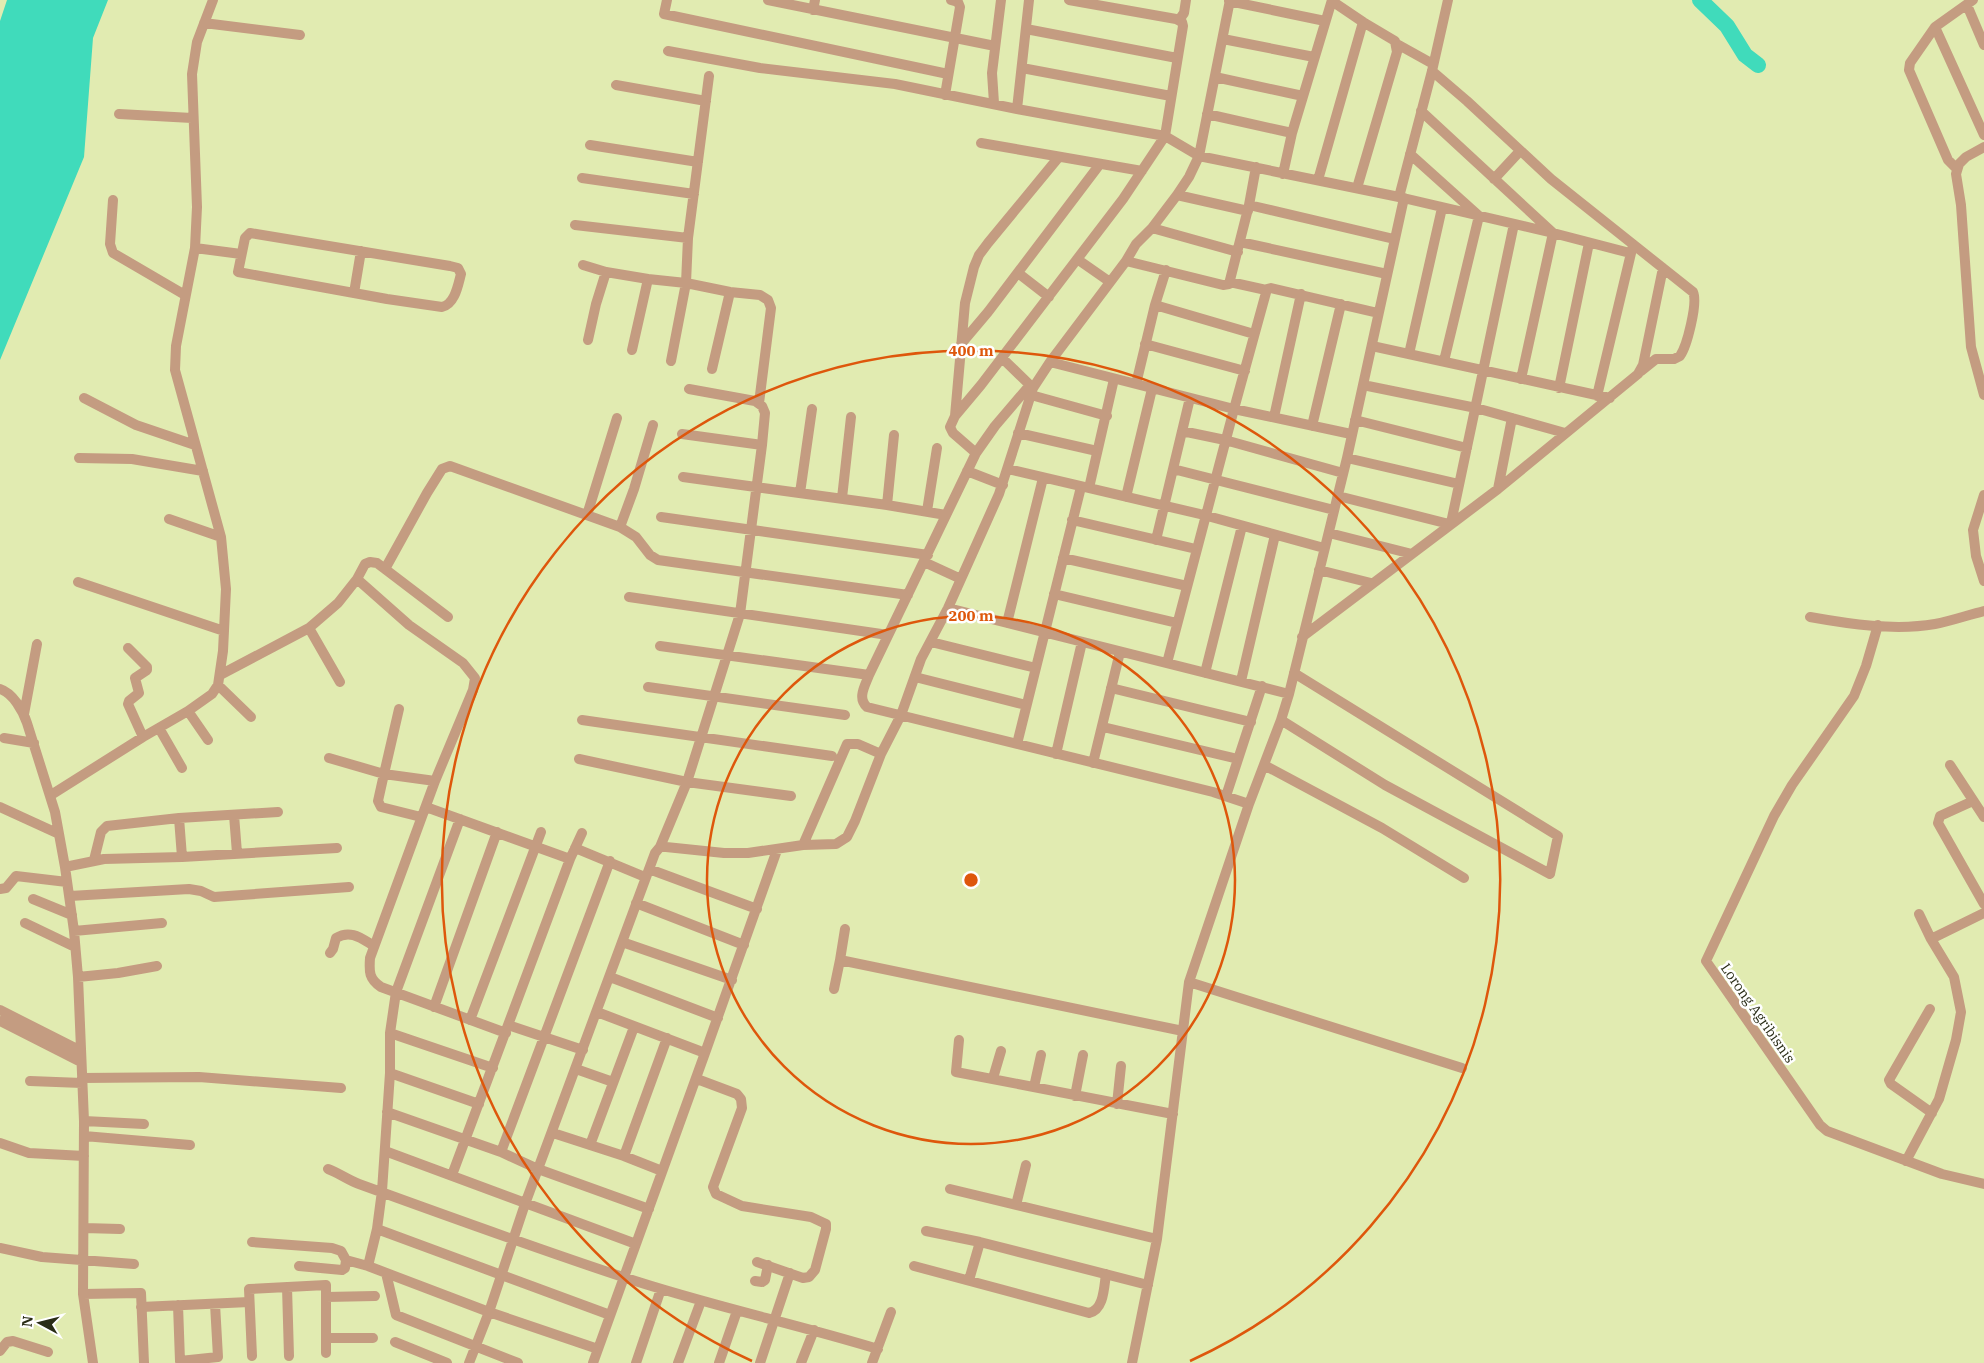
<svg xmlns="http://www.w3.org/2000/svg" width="1984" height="1363" viewBox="0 0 1984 1363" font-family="'IBM Plex Serif',serif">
<rect width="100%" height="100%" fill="#e1ebb1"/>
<!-- water -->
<path fill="#40dbbb" d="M7,0H108L93,38L84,157L0,360V21Z"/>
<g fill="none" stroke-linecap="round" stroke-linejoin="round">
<!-- river -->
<path stroke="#40dbbb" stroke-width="16" d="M1700,0L1727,26L1745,55L1758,65"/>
<!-- minor -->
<path stroke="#c49c81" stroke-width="10" d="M667,0L664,14L948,74
M768,0L995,46
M1230,0L1199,156L1399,197
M1448,0L1432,71L1399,197L1553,233L1630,253
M1973,0L1935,27L1984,135
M1229,1L1325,21
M1332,1L1363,22
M1967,5L1984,45
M813,10L815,0
M1179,20L1184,13L1186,0
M204,23L300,35
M1935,27L1910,63L1909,70L1948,160L1957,169
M1026,29L1177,58
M1223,39L1314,57
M1397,44L1433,64
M1022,68L1171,96
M1432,71L1467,101L1551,179L1693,292C1698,303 1687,346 1680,356L1674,359H1656L1641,371
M1215,77L1303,96
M616,85L706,101
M945,95L960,7L958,2L951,0
M994,103L992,73L1001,0
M1017,109L1029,0
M1421,111L1553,233L1521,379
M119,114L192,118
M1207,114L1292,133
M981,143L1142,171
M590,145L698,162
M1984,147L1966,157L1959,164L1956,174L1961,205L1971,347L1984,395
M1410,154L1479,216L1444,361
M1283,174L1292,133L1332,0
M582,178L694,194
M1494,179L1520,151
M1318,180L1363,22L1395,41L1397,52L1357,188
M1177,195L1248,211
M113,200L110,244L113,253L185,295
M1249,205L1394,239
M575,225L688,238
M1152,228L1238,252
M250,233L450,266L458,268L461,274C458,285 455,304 442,307L387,299L238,272L245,238Z
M1240,242L1387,274
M195,248L241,254
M1077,259L1110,282
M1126,261L1223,285L1229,284L1249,205L1256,167
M583,265L606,272L648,279
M1018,273L1049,297
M1230,282L1266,290
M354,293L361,251
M1155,305L1254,334
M588,340L596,304L606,272
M961,344L988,312L1100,164
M1145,344L1245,371
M1372,346L1610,398
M632,350L648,279L686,283L730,292L760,295L768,300L771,308L759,403
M1409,354L1442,208
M1002,358L1033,388
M671,361L686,283L688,238L709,76
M1050,362L1234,409L1267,289L1271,288L1378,313
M712,369L730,292
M1136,384L1155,305L1166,270
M1030,385L995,426L976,453L869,675C865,686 857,698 867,707L1213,792L1249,804
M1363,385L1476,408L1565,433
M1559,388L1589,243
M1031,395L1107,416
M1597,396L1632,249
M84,398L136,425L195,445
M955,416L981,385L1123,199L1165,136L1183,26L1182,22L1176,19L1069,0
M1274,417L1301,294
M1355,420L1467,448
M1312,426L1341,304
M1182,431L1225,440L1343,473
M1018,433L1097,451
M682,434L762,445
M976,453L953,433L950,427L955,416L965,303L974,267L979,255L988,243L1058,158
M79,458L132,459L203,471
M1347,458L1459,484
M1008,469L1204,515L1324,548
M1173,469L1334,510
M967,471L1003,485
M683,477L887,505L946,515
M1089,488L1114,379
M1498,489L1512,418
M800,493L812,409
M1984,495L1973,530L1976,556L1984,581
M1338,496L1449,524
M1126,497L1152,389
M842,498L851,417
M887,505L894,435
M927,511L937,448
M587,515L617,418
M661,517L928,555
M169,519L221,537
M1072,520L1196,549
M1451,523L1514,224
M620,527L634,489L653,425
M1329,533L1412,554
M1156,540L1190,398
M1063,558L1187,586
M924,562L961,579
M385,569L427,493L442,469L450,466L620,527L636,537L650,555L658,560L908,595
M1319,570L1371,583
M357,579L409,625L463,663L475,678L473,690L435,781
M78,582L224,631
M1054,594L1177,623
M629,597L888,635
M948,608L1289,694
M1810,617C1849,624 1895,631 1935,624C1951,621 1968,615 1984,611
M1007,623L1043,478
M1878,625L1866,666L1854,696L1792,785L1774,816L1706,961L1820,1125L1827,1131L1942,1174L1984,1184
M309,628L340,682
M1302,637L1498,489L1638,374L1643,365L1663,268
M931,642L1036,668
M660,646L869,675
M128,648L147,667V670L135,678L139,693L129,701L128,704L143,737
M1167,663L1234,409L1351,434
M1205,673L1242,526
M220,675L309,628L338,603L357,579L365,564L370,562L377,563L385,569L448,617
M915,677L1026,705
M1241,681L1275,535
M218,685L251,717
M648,687L845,715
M1111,688L1251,722
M0,689C13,693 23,711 27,723L55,812L65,867L74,931L78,977L84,1121L83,1294L93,1363
M399,709L384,774L435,781L370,958C369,972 369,979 381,987L506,1033
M188,711L208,740
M24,714L37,644
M582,720L832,756
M1281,720L1385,785L1550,874L1558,836L1294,673
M1103,727L1238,759
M159,728L182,768
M4,738L34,743
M1017,744L1081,487
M1056,754L1082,642
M329,758L384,774L378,801L381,807L421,817
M579,759L687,782L791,796
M1093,763L1120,652
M1264,765L1382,828L1464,878
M1950,765L1984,817
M51,795L143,737L188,711L212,694L218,685L223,651L226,589L221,537L175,370L176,346L195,248L197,207L192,74L197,42L213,0
M1226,796L1262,686
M1973,801L1940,816L1938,823L1984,904
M0,807L59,834
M426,807L570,859
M234,815L237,853
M803,845L847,744H858L881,754
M660,847L687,782L740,614L762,445L765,413L762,406L755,401L689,389
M575,848L645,877
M182,857L179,818L278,812
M94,860L101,832L107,826L179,818
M65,867L104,859L182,857L337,848
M649,869L757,909
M0,889L6,888L16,876L67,882
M70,896L189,889L201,891L214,897L349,887
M33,899L72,915
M636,903L744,945
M25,923L75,947
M845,929L840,960L1183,1031
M74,931L162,923
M1931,939L1984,913
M622,942L732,980
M330,953L333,949L336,938C351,929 362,939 374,946
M78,977L118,973L157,966
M610,977L718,1018
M1189,982L1462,1068
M834,989L840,960
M434,1007L497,832
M1930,1009L1889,1080L1891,1084L1932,1113
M0,1010L81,1051
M470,1020L541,832
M0,1021L81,1062
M508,1025L583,1050
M390,1033L493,1068
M959,1040L956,1072L1173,1114
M705,1053L777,850
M576,1069L613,1082
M390,1073L479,1104
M82,1078L199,1077L341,1088
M993,1078L1001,1051
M697,1079L737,1094L741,1099L742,1108L713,1187L716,1194L742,1206L811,1217L826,1224V1229L815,1270L809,1277L803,1278L757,1262
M30,1081L82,1083
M1034,1087L1041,1055
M1075,1096L1083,1055
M1117,1104L1121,1066
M387,1112L501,1152L538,1169L649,1209
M84,1121L144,1124
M553,1133L624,1156L662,1171
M84,1136L190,1145
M0,1143L29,1153L84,1156
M590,1145L634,1027
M385,1151L636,1244
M501,1152L610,861
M624,1156L667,1038
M1906,1161L1939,1099L1956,1040L1961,1012L1954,977L1931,939L1919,914
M328,1169C339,1173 348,1180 359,1184C447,1216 535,1248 623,1277C707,1305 793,1323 878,1349
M452,1175L570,859L582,833
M950,1189L1157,1239
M1016,1205L1026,1165
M84,1228L120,1229
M377,1229L610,1315
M926,1231L980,1242L1148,1285
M252,1242L332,1248L341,1251L346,1260L368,1266L489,1312L598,1349
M0,1248L42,1257L134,1264
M299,1266L342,1270L345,1268L346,1260
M368,1266L377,1229L382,1191L390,1073V1033L396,992L460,819
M914,1266L1089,1313C1104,1310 1104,1287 1106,1274
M386,1273L396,1315L518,1363
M969,1280L980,1242
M755,1281L762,1282L765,1280L768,1265
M287,1287L289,1356
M83,1294L141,1293L144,1363
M326,1297L375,1296
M178,1305L180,1361L218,1357L215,1304
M141,1307L249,1302
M326,1338H373
M395,1342L447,1363
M0,1351L7,1342L13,1341L48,1352
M252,1356L249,1289L326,1285V1353
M469,1363L489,1312L525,1204L655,853L660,847H666L724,853H748L803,845L836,844L847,837L855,821L881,754L901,715L921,659L948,608L999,494L1033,388L1050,362L1126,261L1136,244L1152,228L1177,195L1189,177L1199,156L1165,136L1017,109L895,84L760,68L668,51
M593,1363L705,1053L597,1012
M636,1363L661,1289
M678,1363L701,1301
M719,1363L737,1311
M760,1363L790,1273
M801,1363L814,1330
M872,1363L891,1312
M1132,1363L1157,1239L1189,982L1249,804L1281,720L1289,694L1347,458L1404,198"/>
</g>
<!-- distance rings -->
<g fill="none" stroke="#de570c" stroke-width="2.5">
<circle cx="971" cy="880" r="264"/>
<path d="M752 1361A529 529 0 1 1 1190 1361"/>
</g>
<g text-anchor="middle" stroke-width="5" stroke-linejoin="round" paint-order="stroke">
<!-- street labels -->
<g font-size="14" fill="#292c16" stroke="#fff">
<text transform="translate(1758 1013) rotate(55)" y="5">Lorong Agribisnis</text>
</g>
</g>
<circle cx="971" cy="880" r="8" fill="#de570c" stroke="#fff" stroke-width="2.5"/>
<g font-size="15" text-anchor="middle" font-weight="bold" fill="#de570c" stroke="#fff" stroke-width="5" stroke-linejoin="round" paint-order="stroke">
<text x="971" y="356">400 m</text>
<text x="971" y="621">200 m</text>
</g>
<!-- north arrow -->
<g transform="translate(40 1323) rotate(277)" stroke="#ffffff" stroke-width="4" paint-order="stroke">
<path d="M0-4L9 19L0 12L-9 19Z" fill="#292c16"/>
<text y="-8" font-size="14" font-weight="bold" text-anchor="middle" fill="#292c16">N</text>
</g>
</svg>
